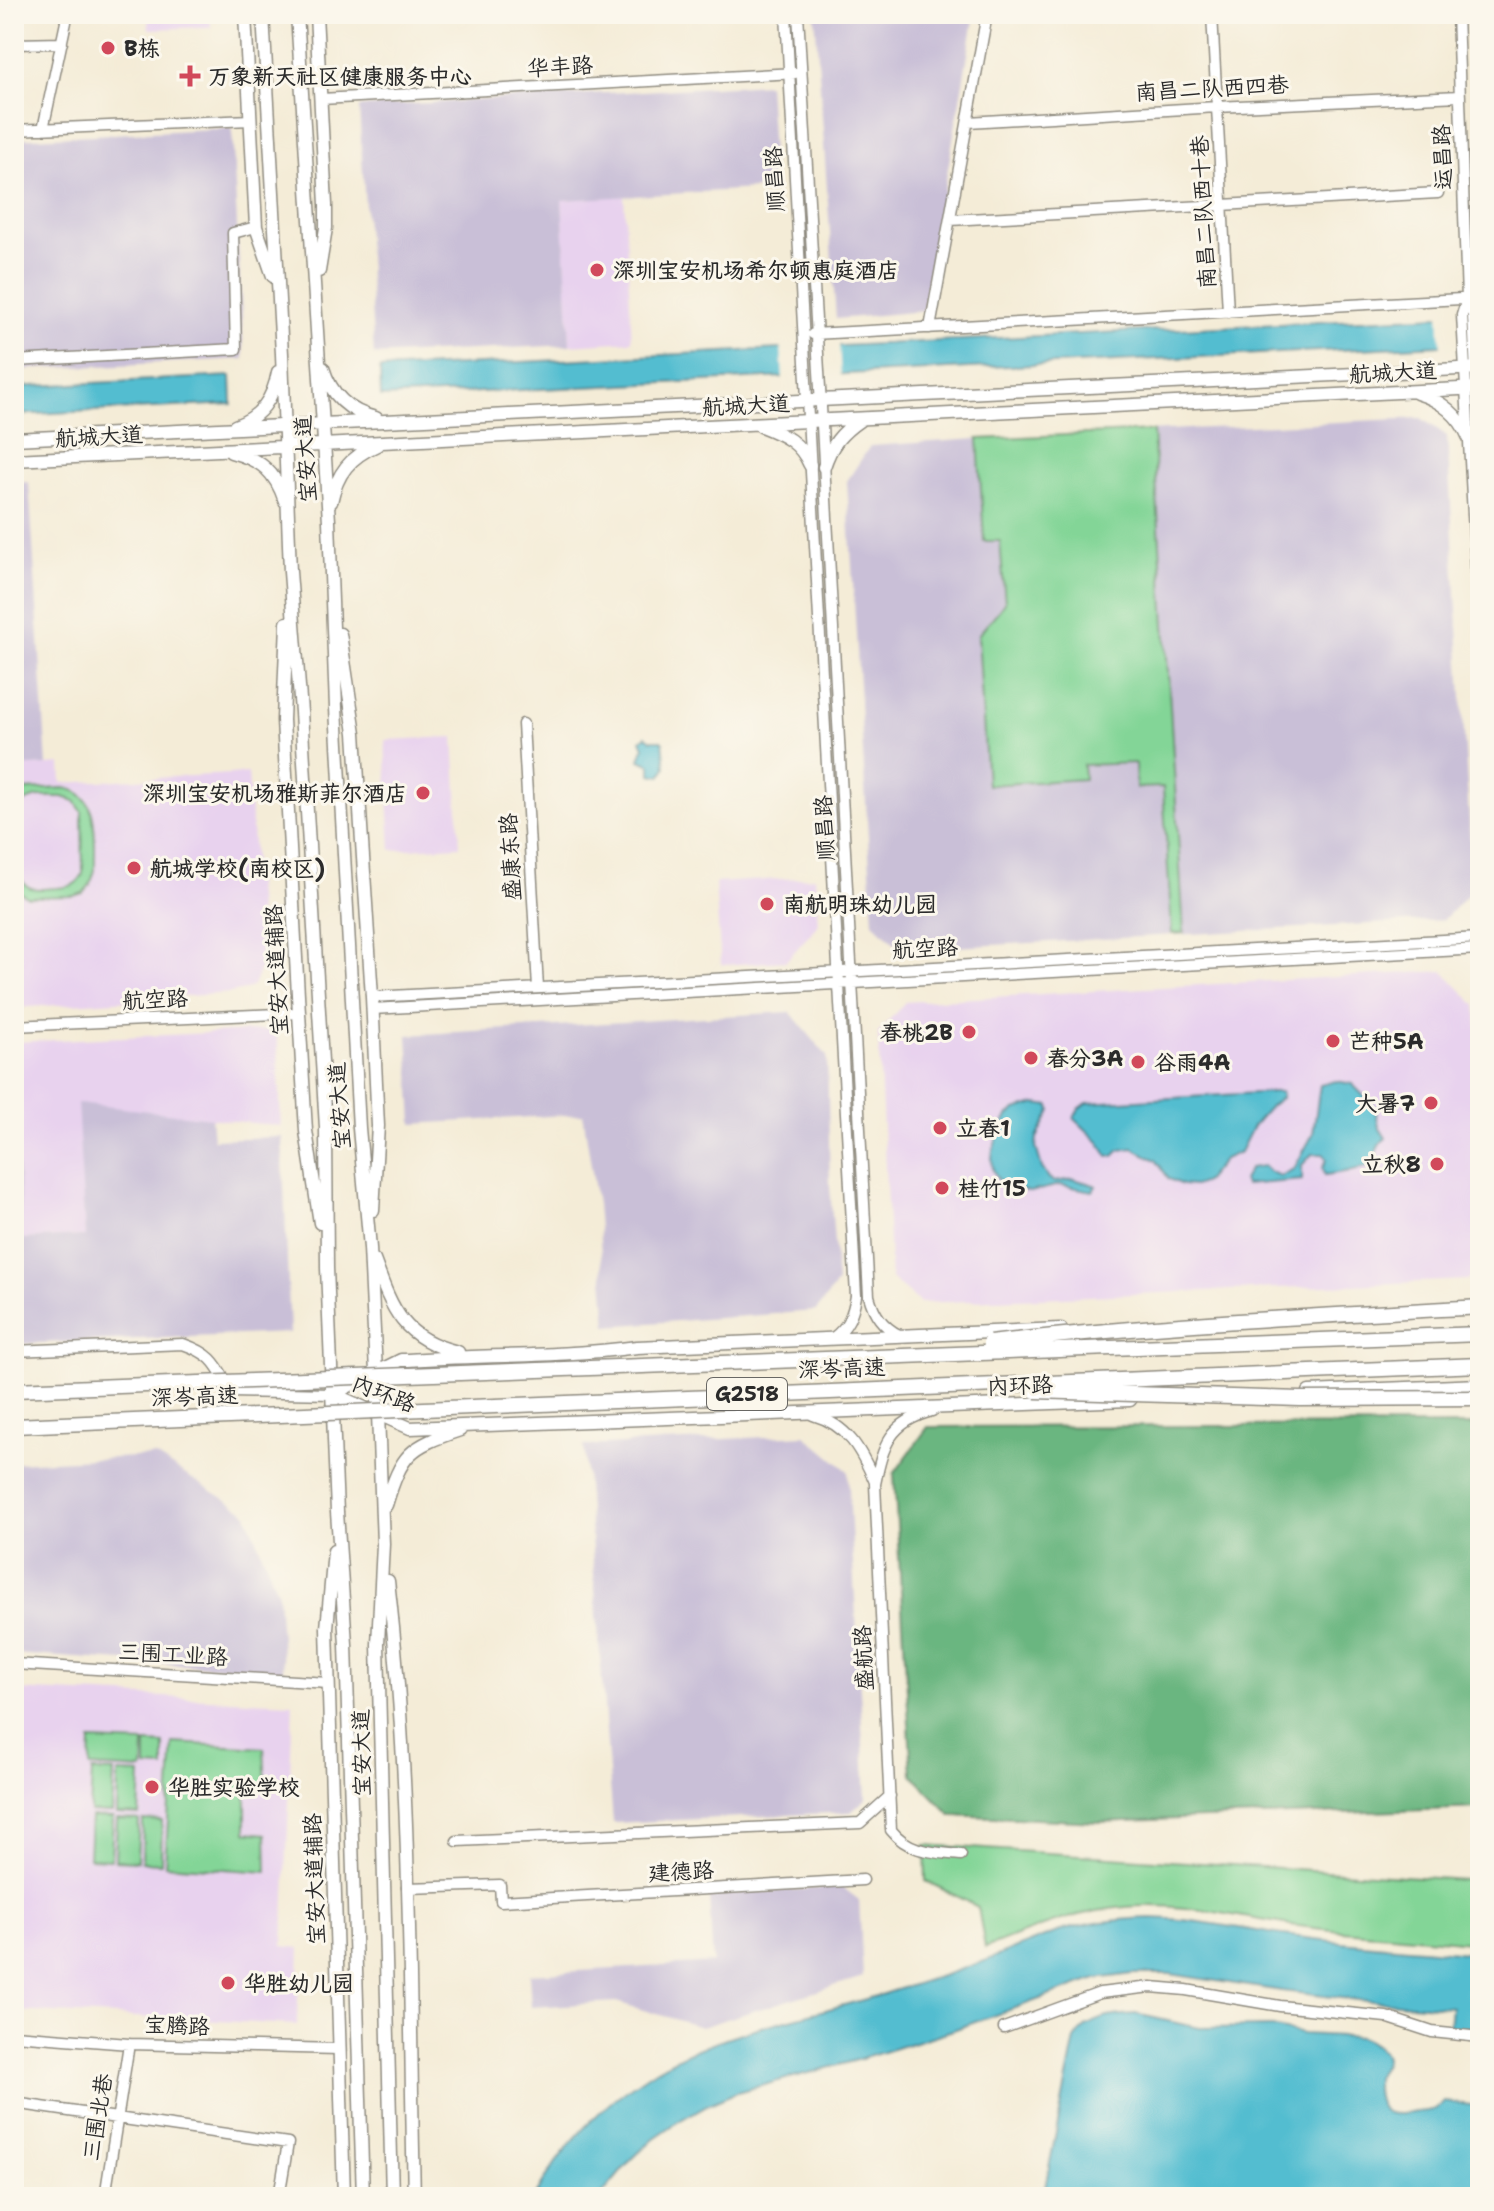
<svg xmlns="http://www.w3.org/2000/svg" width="1494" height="2211" viewBox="0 0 1494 2211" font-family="'Shantell Sans','LXGW WenKai TC',sans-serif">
<rect width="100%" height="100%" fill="#fbf7ec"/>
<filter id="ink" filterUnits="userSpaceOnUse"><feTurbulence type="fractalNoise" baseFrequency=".0125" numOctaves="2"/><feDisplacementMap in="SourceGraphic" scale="16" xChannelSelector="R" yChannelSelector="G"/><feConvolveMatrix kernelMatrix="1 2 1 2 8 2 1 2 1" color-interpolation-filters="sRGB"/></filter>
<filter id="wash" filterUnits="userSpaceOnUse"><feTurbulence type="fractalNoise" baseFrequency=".006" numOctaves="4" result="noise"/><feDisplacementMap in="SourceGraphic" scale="32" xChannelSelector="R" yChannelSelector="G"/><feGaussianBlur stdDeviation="1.8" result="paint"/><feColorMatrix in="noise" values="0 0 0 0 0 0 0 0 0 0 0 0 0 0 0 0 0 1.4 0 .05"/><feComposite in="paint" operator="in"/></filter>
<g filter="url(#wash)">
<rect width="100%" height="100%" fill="#f4ecd7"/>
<!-- built -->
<path fill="#e8d2ee" d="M148,14H210L211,27L149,29Z
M624,196L632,341L570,345L562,200Z
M454,737L460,846L391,850L385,740Z
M61,764L62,783L248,773L261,953V966L253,986L245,990L230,993L14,1008V767Z
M815,877L818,925L786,961L721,965L715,883Z
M1443,971L1476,1005L1480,1069V1267L1467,1280L920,1303L891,1279L878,1033L905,1002Z
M277,1030L281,1126L78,1104L85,1236L22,1239L14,1087V1042Z
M14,1690L293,1703L283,1946L300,1948L297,2025L14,2011Z"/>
<!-- industrial -->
<path fill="#c9bfd7" d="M815,14H975L923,311L836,319Z
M768,84L774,188L562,200L570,345L374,355L359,107Z
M232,128L244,359L14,370V139Z
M1421,418L1447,436L1473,889L1443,920L902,950L873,922L847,481L870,446L978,439Z
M29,482L47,765L14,767V483Z
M790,1012L827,1056L830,1187L837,1283L816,1311L607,1326L597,1204L583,1114L413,1124L408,1035Z
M14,1087L22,1239L85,1236L77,1103L211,1118L213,1139L282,1137L290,1333L14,1344Z
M805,1435L848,1471L866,1799L851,1812L613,1823L584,1446Z
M155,1456L246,1512L278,1594L283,1671L14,1654V1463Z
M842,1887L859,1900L863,1977L701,2027L616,2002L531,2007L529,1974L713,1963L709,1895Z"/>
<!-- green -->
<path fill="#83d597" stroke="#578061" stroke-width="2" fill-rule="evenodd" d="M1153,431L1184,933L1172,934L1163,787L1136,788L1135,763L1083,765L1084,779L987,785L978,635L1005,603L1000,541H984L978,439Z
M64,788C102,792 94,841 95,870L90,885L83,893L73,896L28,897L14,889V796L25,790ZM63,797L75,801L82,812L83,874C77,886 69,887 57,888C47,888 34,892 26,885C13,876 13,825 16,811C27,794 45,797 63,797Z
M91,1741L144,1743L143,1770L90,1767Z
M146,1743L164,1744V1768L146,1767Z
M173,1743L264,1748L266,1789L246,1790V1832L266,1834L267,1872L165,1865Z
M92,1771L114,1772L112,1813L90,1812Z
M118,1773L141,1774L139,1815L117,1814Z
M91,1817L113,1818L111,1859L89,1858Z
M117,1819L139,1820L137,1861L115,1860Z
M143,1820L162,1821L161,1863L142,1862Z
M925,1845L1480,1881V1943C1417,1936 1353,1934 1291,1925C1236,1917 1182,1902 1126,1907C1076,1911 1032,1930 985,1948L978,1907L926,1881Z"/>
<!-- forest -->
<path fill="#6ab680" stroke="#4a7056" stroke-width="2" d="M1480,1425V1808L1098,1822L951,1815L912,1775L894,1474L928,1427Z"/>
<!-- water -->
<path fill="#53bdd0" stroke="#3f747e" stroke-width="2" d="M1480,314V343L381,397L380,369Z
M231,376L232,404L14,415V387Z
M646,736L652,740H661L663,742L666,767L661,776L651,774V765L640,760L644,747L641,740Z
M1336,1081L1352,1084L1375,1107L1379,1127L1386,1138C1376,1146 1376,1152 1376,1164L1350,1171L1325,1175L1323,1167L1327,1160L1324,1154H1312L1302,1165V1180L1245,1185L1243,1180L1250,1168L1264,1166L1270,1172L1280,1176L1294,1169L1313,1134L1320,1085Z
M1274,1092H1280L1282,1095L1281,1098L1270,1106L1253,1126L1240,1152L1224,1159L1205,1182L1194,1186L1182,1185L1169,1179L1156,1160L1133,1148L1120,1150L1114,1156L1108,1157L1099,1142L1074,1118L1079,1109L1087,1103Z
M1036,1104L1050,1106L1051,1111L1037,1138L1036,1147L1042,1168L1049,1178L1054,1182L1074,1179L1094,1185L1096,1186L1093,1191L1060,1185L1030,1192L1021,1190L998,1180L993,1170L992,1157L994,1146L1002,1125L1009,1115L1016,1110Z
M1151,1918C1198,1919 1244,1930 1291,1936C1354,1945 1417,1948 1480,1954V2031L1449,2027L1451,2007L1358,2000L1282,1991L1170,1974H1133L1096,1979L953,2030L861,2059L737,2092L707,2105L679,2121L653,2139L630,2161L600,2197H535C561,2147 602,2104 649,2074C720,2029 810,2017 890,1992C920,1983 951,1973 982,1962C1008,1952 1034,1940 1061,1931C1090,1922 1120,1919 1151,1918Z
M1136,2014L1199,2028L1272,2027L1303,2034L1360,2037C1368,2040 1380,2047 1384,2055C1388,2065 1378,2070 1376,2078C1376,2080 1376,2088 1376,2090C1378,2118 1394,2116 1416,2112C1427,2111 1437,2111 1444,2102L1480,2106V2197H1043L1075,2039C1088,2017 1113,2015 1136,2014Z"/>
<!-- pier -->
<path fill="#f4ecd7" d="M1480,310V347L1441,349L1439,312Z
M839,342L841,378L783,381L781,345Z"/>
</g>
<g filter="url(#ink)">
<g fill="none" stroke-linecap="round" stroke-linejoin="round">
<defs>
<path id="minor" d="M786,14L856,1296C853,1314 848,1327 833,1338
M798,14L820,388L869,1296C874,1314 882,1326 899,1335
M1212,14L1228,312
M1457,14L1467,299L1462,315L1480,642
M14,44L62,43
M321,99L795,73
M968,122L1217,107L1460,96
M43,129L66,22L65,14
M14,130L251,120
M950,220L1438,193
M1467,299L1473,315L1480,445
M930,328L987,14
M813,334L1480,298
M14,361L236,349L233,233L256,227
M523,724L538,988
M372,997L1480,938
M372,1009L1480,949
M14,1026L299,1013
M14,1351L183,1344C215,1355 216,1365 232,1392L333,1394
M932,1411C890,1422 883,1445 875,1484L891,1830C909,1853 934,1852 961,1855
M813,1415C848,1425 861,1450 875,1482
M14,1664L329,1683
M457,1841L860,1823L890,1796
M407,1888L500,1885L501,1901L863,1880
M1004,2028L1100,1993L1151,1987L1186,1990L1280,2006L1386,2017L1432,2032L1480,2037
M14,2035L129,2044L339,2049
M14,2103L288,2143L279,2197
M105,2197L129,2044"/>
<path id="major" d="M245,14L256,227L273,276
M263,14L282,354L290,572L301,712L326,1128L327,1268L337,1512L346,1644L363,2197
M297,14L329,521L336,708L359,1128L370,1248L378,1414L383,1544L378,1644L392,2197
M316,14L326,205V228L319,271
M323,368C331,395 349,412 376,418
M1417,393C1441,400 1460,416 1469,438
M235,426C261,417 273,399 278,372
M761,426C784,435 800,442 810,465
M14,439L1480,368
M1480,441V440
M231,452C261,460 275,471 285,501
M14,460L1480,388
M824,467C831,445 841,433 860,420
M331,502C337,473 350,457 377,445
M287,623L283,720L299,1013L306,1131L320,1223
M340,634L355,733L372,997L378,1126L373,1210
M374,1260C392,1309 402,1339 458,1352
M1309,1392L1480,1385
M333,1394L401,1360H408C484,1355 561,1357 637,1347L1061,1329
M333,1394L410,1428L1130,1400
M386,1505C402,1453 409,1447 460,1430
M334,1551L327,1628L344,2197
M388,1581C412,1785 409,1992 414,2197"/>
</defs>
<!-- minor casing -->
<use href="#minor" stroke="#908c81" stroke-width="13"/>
<!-- major casing -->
<use href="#major" stroke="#908c81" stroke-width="15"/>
<!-- minor -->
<use href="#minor" stroke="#fff" stroke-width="10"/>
<!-- major -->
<use href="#major" stroke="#fff" stroke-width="12"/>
<defs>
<path id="highway-bridge" d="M990,1343C1153,1324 1316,1316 1480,1307
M14,1390L1480,1334
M1035,1391L1300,1399L1480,1398
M14,1426L1480,1365"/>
</defs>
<!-- highway-bridge casing -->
<use href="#highway-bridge" stroke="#908c81" stroke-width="17" stroke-linecap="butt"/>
<!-- highway-bridge -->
<use href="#highway-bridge" stroke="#fff" stroke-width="14"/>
</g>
</g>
<!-- markers -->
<g fill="#d1495b" stroke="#fbf7ec" stroke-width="3">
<circle cx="108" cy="48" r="8"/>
<path d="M186 64h8v8h8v8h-8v8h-8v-8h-8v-8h8z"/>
<circle cx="597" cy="270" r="8"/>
<circle cx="423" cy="793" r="8"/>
<circle cx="134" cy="868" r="8"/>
<circle cx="767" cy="904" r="8"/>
<circle cx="969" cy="1032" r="8"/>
<circle cx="1333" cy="1041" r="8"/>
<circle cx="1031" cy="1058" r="8"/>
<circle cx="1138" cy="1062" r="8"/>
<circle cx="1431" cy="1103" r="8"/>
<circle cx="940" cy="1128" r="8"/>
<circle cx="1437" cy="1164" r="8"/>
<circle cx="942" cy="1188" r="8"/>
<circle cx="152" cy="1787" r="8"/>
<circle cx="228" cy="1983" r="8"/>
</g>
<g text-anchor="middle" stroke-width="6" stroke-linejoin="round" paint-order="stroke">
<!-- shield labels -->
<rect fill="#fbf7ec" stroke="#696865" stroke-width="2" x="707" y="1378" width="80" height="32" rx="6"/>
<g font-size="20" font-weight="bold" fill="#2b2b2b">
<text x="747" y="1401">G2518</text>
</g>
<!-- poi labels -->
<g font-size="22" font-weight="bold" fill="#2b2b2b" stroke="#fbf7ec" text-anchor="start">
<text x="124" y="56">B栋</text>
<text x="208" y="84">万象新天社区健康服务中心</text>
<text x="613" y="278">深圳宝安机场希尔顿惠庭酒店</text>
<text x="407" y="801" text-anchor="end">深圳宝安机场雅斯菲尔酒店</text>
<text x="150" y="876">航城学校(南校区)</text>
<text x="783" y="912">南航明珠幼儿园</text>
<text x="953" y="1040" text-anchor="end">春桃2B</text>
<text x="1349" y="1049">芒种5A</text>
<text x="1047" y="1066">春分3A</text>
<text x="1154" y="1070">谷雨4A</text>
<text x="1415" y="1111" text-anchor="end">大暑7</text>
<text x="956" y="1136">立春1</text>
<text x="1421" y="1172" text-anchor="end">立秋8</text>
<text x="958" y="1196">桂竹15</text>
<text x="168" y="1795">华胜实验学校</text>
<text x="244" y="1991">华胜幼儿园</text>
</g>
<!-- street labels -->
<g font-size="22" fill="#2b2b2b" stroke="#fbf7ec">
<text transform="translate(560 66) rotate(-3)" y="8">华丰路</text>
<text transform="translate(1212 88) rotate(-3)" y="8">南昌二队西四巷</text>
<text transform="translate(1442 157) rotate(-92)" y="8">运昌路</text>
<text transform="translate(774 179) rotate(-93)" y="8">顺昌路</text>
<text transform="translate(1203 212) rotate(-93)" y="8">南昌二队西十巷</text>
<text transform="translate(1393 372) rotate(-3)" y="8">航城大道</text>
<text transform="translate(746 405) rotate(-3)" y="8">航城大道</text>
<text transform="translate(99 436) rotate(-3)" y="8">航城大道</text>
<text transform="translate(305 459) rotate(-94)" y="8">宝安大道</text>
<text transform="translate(824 828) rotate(-93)" y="8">顺昌路</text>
<text transform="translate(510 857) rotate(-93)" y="8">盛康东路</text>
<text transform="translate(925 948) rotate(-3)" y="8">航空路</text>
<text transform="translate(276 970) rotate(-93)" y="8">宝安大道辅路</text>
<text transform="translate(155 999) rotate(-3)" y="8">航空路</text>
<text transform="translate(339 1106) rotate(-94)" y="8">宝安大道</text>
<text transform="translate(842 1368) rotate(-2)" y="8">深岑高速</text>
<text transform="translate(1020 1385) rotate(-2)" y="8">内环路</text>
<text transform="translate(384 1393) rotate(21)" y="8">内环路</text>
<text transform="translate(195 1396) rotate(-2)" y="8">深岑高速</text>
<text transform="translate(173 1654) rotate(3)" y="8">三围工业路</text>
<text transform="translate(863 1658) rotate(-93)" y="8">盛航路</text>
<text transform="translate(361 1753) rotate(-91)" y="8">宝安大道</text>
<text transform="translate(681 1871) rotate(-3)" y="8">建德路</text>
<text transform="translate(314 1879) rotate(-92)" y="8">宝安大道辅路</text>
<text transform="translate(177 2025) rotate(2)" y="8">宝腾路</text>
<text transform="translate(97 2117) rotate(-81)" y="8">三围北巷</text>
</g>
</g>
<!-- margin -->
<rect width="1494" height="2211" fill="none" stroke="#fbf7ec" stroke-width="48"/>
</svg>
